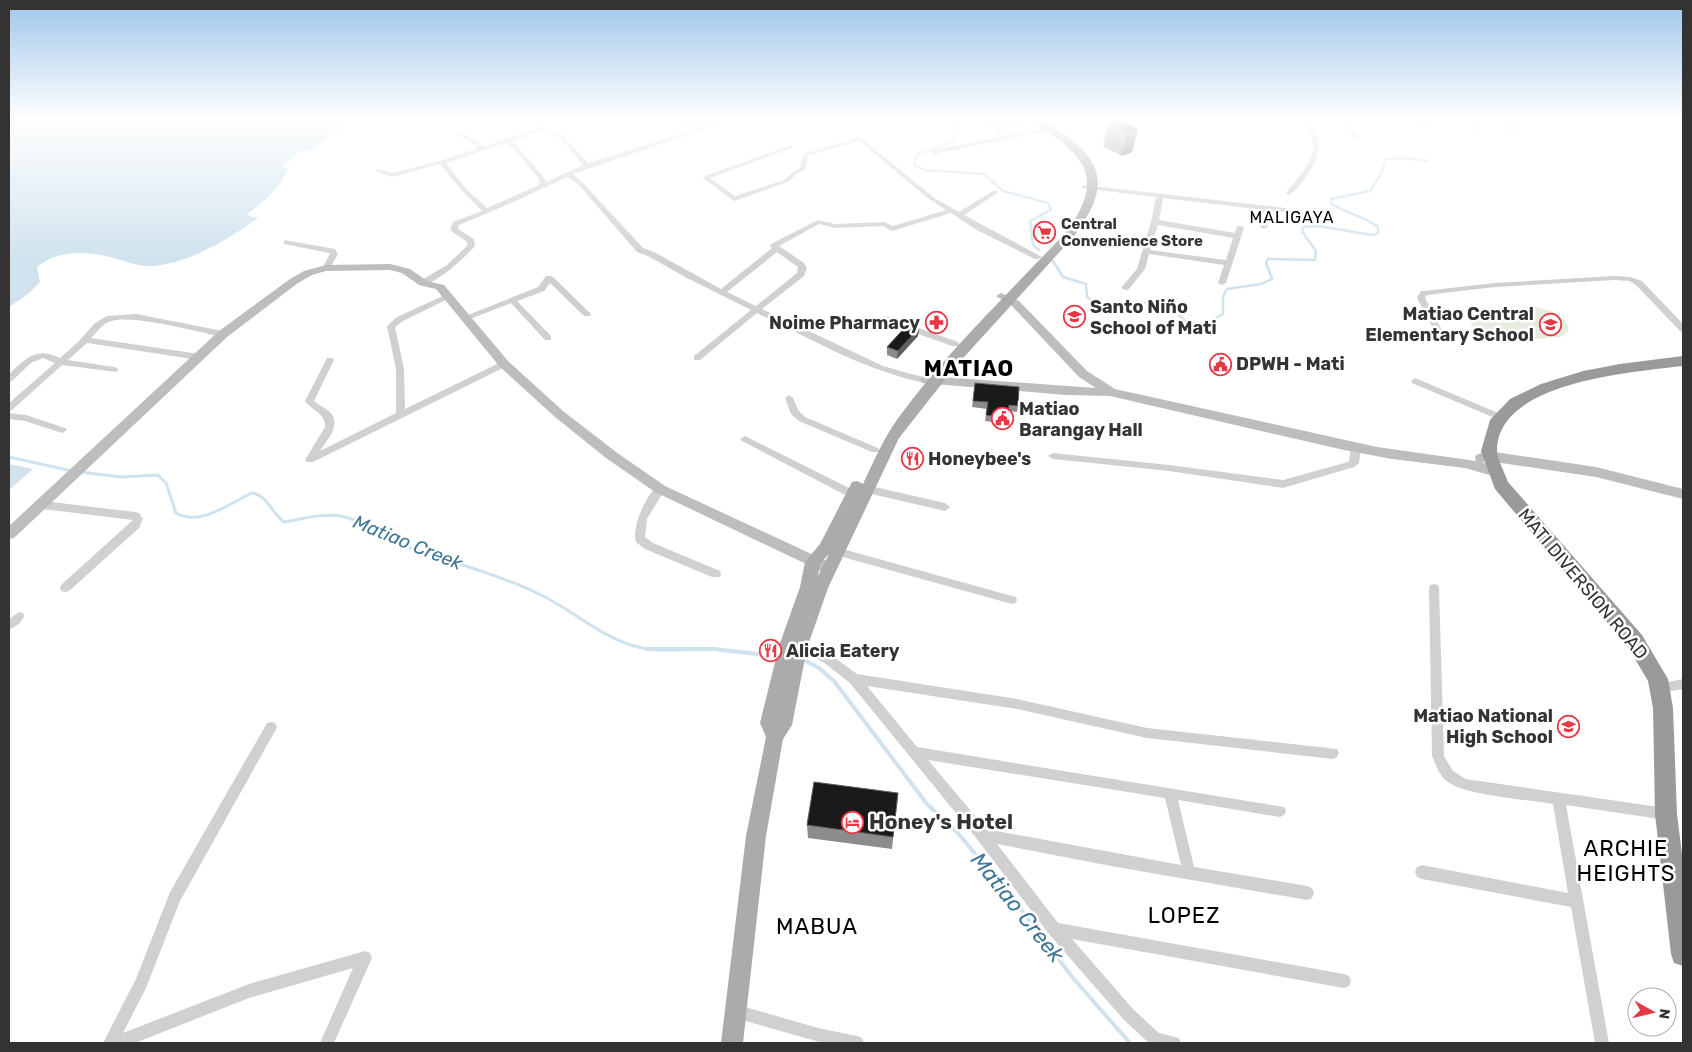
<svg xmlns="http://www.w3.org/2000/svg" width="1692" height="1052" viewBox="0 0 1692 1052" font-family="Rubik,sans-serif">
<rect width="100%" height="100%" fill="#fff"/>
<!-- green -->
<path fill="#e6ecdf" d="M1531,307C1545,308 1562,313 1569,327L1568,332L1560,337C1535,338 1480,349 1469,319L1470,315L1479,310Z"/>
<!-- water -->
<path fill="#cfe2ee" d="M9,118H361L348,123L310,151L301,150L282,167L288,169C281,188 262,203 246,215L258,218C228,239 192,262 154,266C137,267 130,262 114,258C89,251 58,249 37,267L40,282L28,294L9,307Z
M9,464L33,469L9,490Z"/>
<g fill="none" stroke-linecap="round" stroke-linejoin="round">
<!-- stream-far2 -->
<path stroke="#cfe2ee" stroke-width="2.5" d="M963,118L958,126L956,140L919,154L914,161L915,166L925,170L984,174L1003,191L1048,203L1051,210L1030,221L1033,245L1039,250
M1053,261L1063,277L1086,284L1087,297C1132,333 1144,283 1178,307L1179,315L1187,323H1206L1223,314V297L1227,289L1261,284L1272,279L1266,263L1268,259L1315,260L1316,251L1302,231L1303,227L1318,226L1372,235L1378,233V227C1364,216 1347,214 1332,204L1331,199L1370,191L1382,172L1386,159L1405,158L1428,161"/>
<!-- stream-far1 -->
<path stroke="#cfe2ee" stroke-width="3" d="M9,457L72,471
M81,472L121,477L158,475L166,483L176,513C200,527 230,503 252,493C267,495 272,513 284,522C302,519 323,513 341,516C359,519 375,534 392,541C443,561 496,572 545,597C574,612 600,635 631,645C660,655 692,647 722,650"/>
<!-- stream -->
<path stroke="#cfe2ee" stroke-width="4" d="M646,649H714L776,656
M806,661L819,668L834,681L927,804L957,832L1020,908L1073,978L1130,1043"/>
<!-- street -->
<path fill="#d0d0d0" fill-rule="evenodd" d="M534,118H540L546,128L563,135L588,163L692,130L676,118H683L698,128L728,118H737L573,174L583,183L643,248L654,252L721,289L772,248L770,246L771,244L818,220L835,224L884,222L893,226L946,210L929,199L859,141L808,156L805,170L798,173L788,182L734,201L702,177L788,146H792V148L710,178L735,196L784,180L794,171L800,168L803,154L860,137L933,197L959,212L993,191H997V193L964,215L1042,257L1038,259H1035L975,229L951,213L892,231L883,226L835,228L819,224L779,246L804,263L807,268L804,276L762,309L883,366L911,374L929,378L930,380L926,383C868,372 811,339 757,313L700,360H694V356L751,310L687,278L648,256L637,252L579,185L567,177L518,200L459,225L458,229L474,239L475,246C465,257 435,286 420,285V281L447,265L467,246V242L450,230L453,222L482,211L462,191L440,164L392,177L375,171L378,169L392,173L440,161L475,149L476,146L459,135V133H463L481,144L482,147L539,128ZM543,131L559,137L583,165L546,182L545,179L521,150L512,141ZM507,143L517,152L540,180L539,185L487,208L466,189L446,163ZM777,252L798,267L797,273L756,306L727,292Z
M981,118H987L997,128L1032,118L1038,119L1000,131L1002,133L999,135Z
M1299,118H1305C1310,125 1318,133 1319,142C1322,155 1301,189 1289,195L1286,193C1296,180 1316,160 1313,142C1311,133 1304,125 1299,118Z
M1348,118H1354L1352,127L1361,138L1360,139H1356L1346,127Z
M1385,118H1400L1430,122L1433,124L1430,126L1388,120Z
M1472,118H1478L1480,133L1475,132Z
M1507,118H1531L1537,120L1534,122L1513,119L1515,130L1512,132L1509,130Z
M1044,128L1047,130L1046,131L934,154L931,152L934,150Z
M1084,185L1285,208L1289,210L1285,212L1264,210L1268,227L1264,229L1260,227L1257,209L1163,198L1159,220L1235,233L1237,226H1243L1244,228L1226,283L1222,285L1218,283L1224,265L1149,254L1145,269L1128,290H1125L1121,288L1137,269L1151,222L1156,197L1082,188L1081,187ZM1158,225L1233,238L1226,260L1150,250Z
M284,240L335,249L338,254L329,270H323L322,268L330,254L329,253L284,244Z
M546,276H552L591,314L590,316H584L550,283L544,291L517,301L551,336V340H545L511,303L470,319L467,320L463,317L538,287Z
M1614,276L1630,277L1642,281L1683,324V332L1680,331L1636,285L1629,281L1614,280L1495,287L1427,295L1425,298L1445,336L1441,339L1437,336L1417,298L1421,291H1424L1495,283Z
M445,295H448L452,297L403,321L395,327L404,369L405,409L501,362H507V366L313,462H307L305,460L325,427C326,413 312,411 305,401L327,358H333L334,360L314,401C319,405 325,408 330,412C342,425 327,440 320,451L396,413V369L387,326L397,317Z
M136,314L223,331L227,334L223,337C199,332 132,314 111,321C102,324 97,332 91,338L199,354L203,357L199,360L87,343L68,360L114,367L117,368L118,370L117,372L62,365L12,410L9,411V403L55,363L43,358L31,363L12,381L9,382V374C26,358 36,346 60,358L78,342L95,323L107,316Z
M885,316L958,342L959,344L958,346H952L882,321V317Z
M1415,378L1503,415L1505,417L1500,420L1497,419L1412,383L1411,381Z
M789,395L793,398L798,410L805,417L878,448L880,450L878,452H872L799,421L791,414L785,398Z
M9,413L26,415L65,428L67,430L62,433L25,421L9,419Z
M745,436L855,491L857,494L855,497H849L742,441L740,439Z
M1356,444L1361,447L1359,463L1354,467L1283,488L1169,471L1053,459L1048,456L1053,453L1169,465L1283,480L1348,462L1349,461L1351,447Z
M660,485L665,489L647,519L645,537L653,543L720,571L721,574L720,577H712L645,549L636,542C631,528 647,491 660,485Z
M866,485L945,503L950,507L945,511L863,492L861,489L863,486Z
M43,501L135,512L139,513L143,519L139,528L69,591L65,592L61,591L60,588L61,585L133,520L43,509L38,505Z
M832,546L1012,596L1016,597L1017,600L1016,603L1012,604L828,553L827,550L828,547Z
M1434,584L1438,585L1439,588L1444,756L1453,771L1466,779L1666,808L1670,810L1672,814L1670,818L1666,820L1566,805L1609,1043H1595L1571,907L1422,879L1417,877L1415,872L1417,867L1422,865L1568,893L1553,804C1529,800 1464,795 1448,782C1439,776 1436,765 1432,756L1429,588L1430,585Z
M19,612L23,613L24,616C22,622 15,628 9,629V619Z
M795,642L816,648L831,655L857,674L1017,699L1147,728L1337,749L1339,753L1337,757L1333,759L1147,738L1017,709L867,686L917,747L1284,807L1286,811L1284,815L1280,817L1178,800L1194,867L1307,886L1312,888L1314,893L1312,898L1307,900L1111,866L997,844L1058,923L1344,974L1349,976L1351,981L1349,986L1344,988L1072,939L1133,1009L1159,1033L1179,1038L1181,1043H1149L1123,1019L1049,934L977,839L850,683L823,662L809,655L791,650L789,647L791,644ZM928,760L1165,798L1181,865L986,829Z
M1683,679V689L1661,693L1657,692L1655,688L1657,684Z
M271,722L275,723L277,727L275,731L180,901L146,988L123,1033L249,984L365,951L370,953L372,958L334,1043H320L353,968L249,998L135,1043H103L136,979L170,892L267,723Z
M735,1004L818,1028L857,1036L862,1038L864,1043H823L735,1018L730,1016L728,1011L730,1006Z"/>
<!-- secondary -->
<path fill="#bdbdbd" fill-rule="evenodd" d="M390,264L410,269L427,281L444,285L508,361L563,411L616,452L665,486L833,564L835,568L833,572H823L655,492L606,458L555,417L500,367L436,289L419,285L402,273L390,270L326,271L312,275L298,283L227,337L14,538L9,539V526L219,331L290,279L304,271L326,265Z
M1001,293L1019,301L1087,371L1115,389L1377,447L1476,461L1475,458L1476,455L1488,451L1596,467L1683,489V499L1596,477L1488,461L1482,462L1498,468L1500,471L1498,474L1493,476L1465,468L1392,459L1344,450L1110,396L1066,395L922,383L920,380L922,377L926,376L1096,388L1079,377L1011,305L996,296Z"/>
<!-- primary -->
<path fill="#ababab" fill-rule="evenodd" d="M1027,118C1042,117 1053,127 1065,135C1110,167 1104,194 1075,235L955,367L899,438L828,588L807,648L792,725L783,739L766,836L743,1043H721L746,836L766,737L760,723L779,646L800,587L805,562L820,544L852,482L857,481L863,484C874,461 884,437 899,417C948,350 1011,291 1067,231C1094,193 1097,167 1056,138C1047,132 1035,126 1027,118ZM829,554L818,576L820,564Z"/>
<!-- highway -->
<path fill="#9a9a9a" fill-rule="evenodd" d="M1683,356V366C1633,372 1498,381 1497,450C1497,459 1505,473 1508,482L1642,635L1668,679L1673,708L1677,814L1683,862V966L1674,963L1671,954L1655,814L1653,708L1648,681L1628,647L1495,489L1481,451L1490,420L1510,399L1541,384L1583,371L1620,364Z"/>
</g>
<!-- wall -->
<path fill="#8c8c8c" d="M1108,123L1138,129L1132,152L1122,156L1103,146Z
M919,328L918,336L897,359L887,355V347Z
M975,383L1018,406L1017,412L1009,411L1007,424L985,421L987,409L972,407Z
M898,793L892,849L808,838L807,825Z"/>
<!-- shaded-wall -->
<path fill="#5f5f5f" d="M1138,129L1132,152L1122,156L1127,133Z
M919,328L918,336L897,359L898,351Z"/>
<!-- building -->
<path fill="#1a1a1a" stroke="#5f5f5f" d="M1119,118L1138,129L1127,133L1108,123Z
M908,324L919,328L898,351L887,347Z
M975,383L1019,387L1018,406L1009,405L1008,418L986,415L988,402L973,401Z
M814,782L898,793L893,837L807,825Z"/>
<!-- sky -->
<linearGradient id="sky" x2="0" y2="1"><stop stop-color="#9ec6ea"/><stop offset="0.45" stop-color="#fff"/><stop offset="1" stop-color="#fff" stop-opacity="0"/></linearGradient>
<rect width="1692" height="265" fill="url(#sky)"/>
<!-- icons -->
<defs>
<symbol id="supermarket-ring" viewBox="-11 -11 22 22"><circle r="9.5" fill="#fff" stroke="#e63946" stroke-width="1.5"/><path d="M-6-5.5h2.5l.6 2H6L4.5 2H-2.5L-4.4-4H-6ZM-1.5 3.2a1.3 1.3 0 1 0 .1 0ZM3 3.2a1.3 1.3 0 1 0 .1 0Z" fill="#e63946"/></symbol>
<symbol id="school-ring" viewBox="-11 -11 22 22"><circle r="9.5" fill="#fff" stroke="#e63946" stroke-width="1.5"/><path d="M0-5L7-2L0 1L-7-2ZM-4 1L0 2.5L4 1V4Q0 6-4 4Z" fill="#e63946"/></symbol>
<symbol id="pharmacy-ring" viewBox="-11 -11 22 22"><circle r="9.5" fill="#fff" stroke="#e63946" stroke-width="1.5"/><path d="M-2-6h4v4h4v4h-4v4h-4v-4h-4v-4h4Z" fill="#e63946"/></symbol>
<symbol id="civic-ring" viewBox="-11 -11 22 22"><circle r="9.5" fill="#fff" stroke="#e63946" stroke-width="1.5"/><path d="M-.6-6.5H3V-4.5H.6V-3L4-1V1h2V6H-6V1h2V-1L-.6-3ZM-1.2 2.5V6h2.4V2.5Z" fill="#e63946"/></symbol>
<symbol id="restaurant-ring" viewBox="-11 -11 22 22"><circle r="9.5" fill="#fff" stroke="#e63946" stroke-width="1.5"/><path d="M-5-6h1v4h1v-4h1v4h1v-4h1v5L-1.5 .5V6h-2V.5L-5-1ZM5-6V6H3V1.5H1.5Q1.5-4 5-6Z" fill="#e63946"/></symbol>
<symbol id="hotel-ring" viewBox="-11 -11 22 22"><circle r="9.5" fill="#fff" stroke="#e63946" stroke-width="1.5"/><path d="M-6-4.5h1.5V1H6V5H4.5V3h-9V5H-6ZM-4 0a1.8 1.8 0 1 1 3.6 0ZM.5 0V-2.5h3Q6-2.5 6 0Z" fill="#e63946"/></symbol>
</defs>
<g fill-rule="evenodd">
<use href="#supermarket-ring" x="1032" y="220" width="25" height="25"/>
<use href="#school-ring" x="1062" y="304" width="25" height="25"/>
<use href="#pharmacy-ring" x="924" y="310" width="25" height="25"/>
<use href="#school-ring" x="1538" y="312" width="25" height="25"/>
<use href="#civic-ring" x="1208" y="352" width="25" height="25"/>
<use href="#civic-ring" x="990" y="406" width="25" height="25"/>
<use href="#restaurant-ring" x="900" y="446" width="25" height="25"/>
<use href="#restaurant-ring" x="758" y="638" width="25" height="25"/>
<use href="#school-ring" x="1556" y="714" width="25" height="25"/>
<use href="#hotel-ring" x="840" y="810" width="25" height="25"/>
</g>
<g text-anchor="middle" stroke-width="5" stroke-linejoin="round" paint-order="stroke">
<!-- far-poi labels -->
<g font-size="15" font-weight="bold" fill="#333" stroke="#fff" text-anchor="start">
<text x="1061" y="229">Central<tspan x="1061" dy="17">Convenience Store</tspan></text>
</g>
<!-- far-neighbourhood labels -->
<g font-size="16" letter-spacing="1" fill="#000" stroke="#fff">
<text x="1292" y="223">MALIGAYA</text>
</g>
<!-- poi labels -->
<g font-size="18" font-weight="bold" fill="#333" stroke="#fff" text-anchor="start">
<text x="1090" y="313">Santo Niño<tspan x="1090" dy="21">School of Mati</tspan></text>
<text x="1534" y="320" text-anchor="end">Matiao Central<tspan x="1534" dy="21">Elementary School</tspan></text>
<text x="920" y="329" text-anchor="end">Noime Pharmacy</text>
<text x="1236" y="370">DPWH - Mati</text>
<text x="1019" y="415">Matiao<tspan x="1019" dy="21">Barangay Hall</tspan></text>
<text x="928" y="465">Honeybee's</text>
<text x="786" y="657">Alicia Eatery</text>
<text x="1553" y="722" text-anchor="end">Matiao National<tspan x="1553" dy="21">High School</tspan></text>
</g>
<!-- street labels -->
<g font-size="18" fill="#333" stroke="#fff">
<text transform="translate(1583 584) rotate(50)" y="6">MATI DIVERSION ROAD</text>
</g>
<!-- water labels -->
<g font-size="19" font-style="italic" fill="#3f7597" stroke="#fff">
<text transform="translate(408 542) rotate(22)" y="7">Matiao Creek</text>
</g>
<!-- near-poi labels -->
<g font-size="21" font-weight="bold" fill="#333" stroke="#fff" text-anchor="start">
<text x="869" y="829">Honey's Hotel</text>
</g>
<!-- district labels -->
<g font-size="22" font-weight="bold" letter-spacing="1" fill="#000" stroke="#fff">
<text x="969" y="376">MATIAO</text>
</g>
<!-- near-neighbourhood labels -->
<g font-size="22" letter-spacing="1" fill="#000" stroke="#fff">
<text x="1626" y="856">ARCHIE<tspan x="1626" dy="25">HEIGHTS</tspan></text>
<text x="1184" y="923">LOPEZ</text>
<text x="817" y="934">MABUA</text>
</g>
<!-- near-water labels -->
<g font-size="22" font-style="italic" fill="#3f7597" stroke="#fff">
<text transform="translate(1018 907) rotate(51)" y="8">Matiao Creek</text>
</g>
</g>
<!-- border -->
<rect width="1692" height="1052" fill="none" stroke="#333333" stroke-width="20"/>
<!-- north arrow -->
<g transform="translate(1652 1012) rotate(98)"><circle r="24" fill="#ffffff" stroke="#adadad"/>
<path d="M0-4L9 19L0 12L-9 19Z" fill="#e63946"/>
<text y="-8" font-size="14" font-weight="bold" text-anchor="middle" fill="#333333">N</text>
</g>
</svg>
